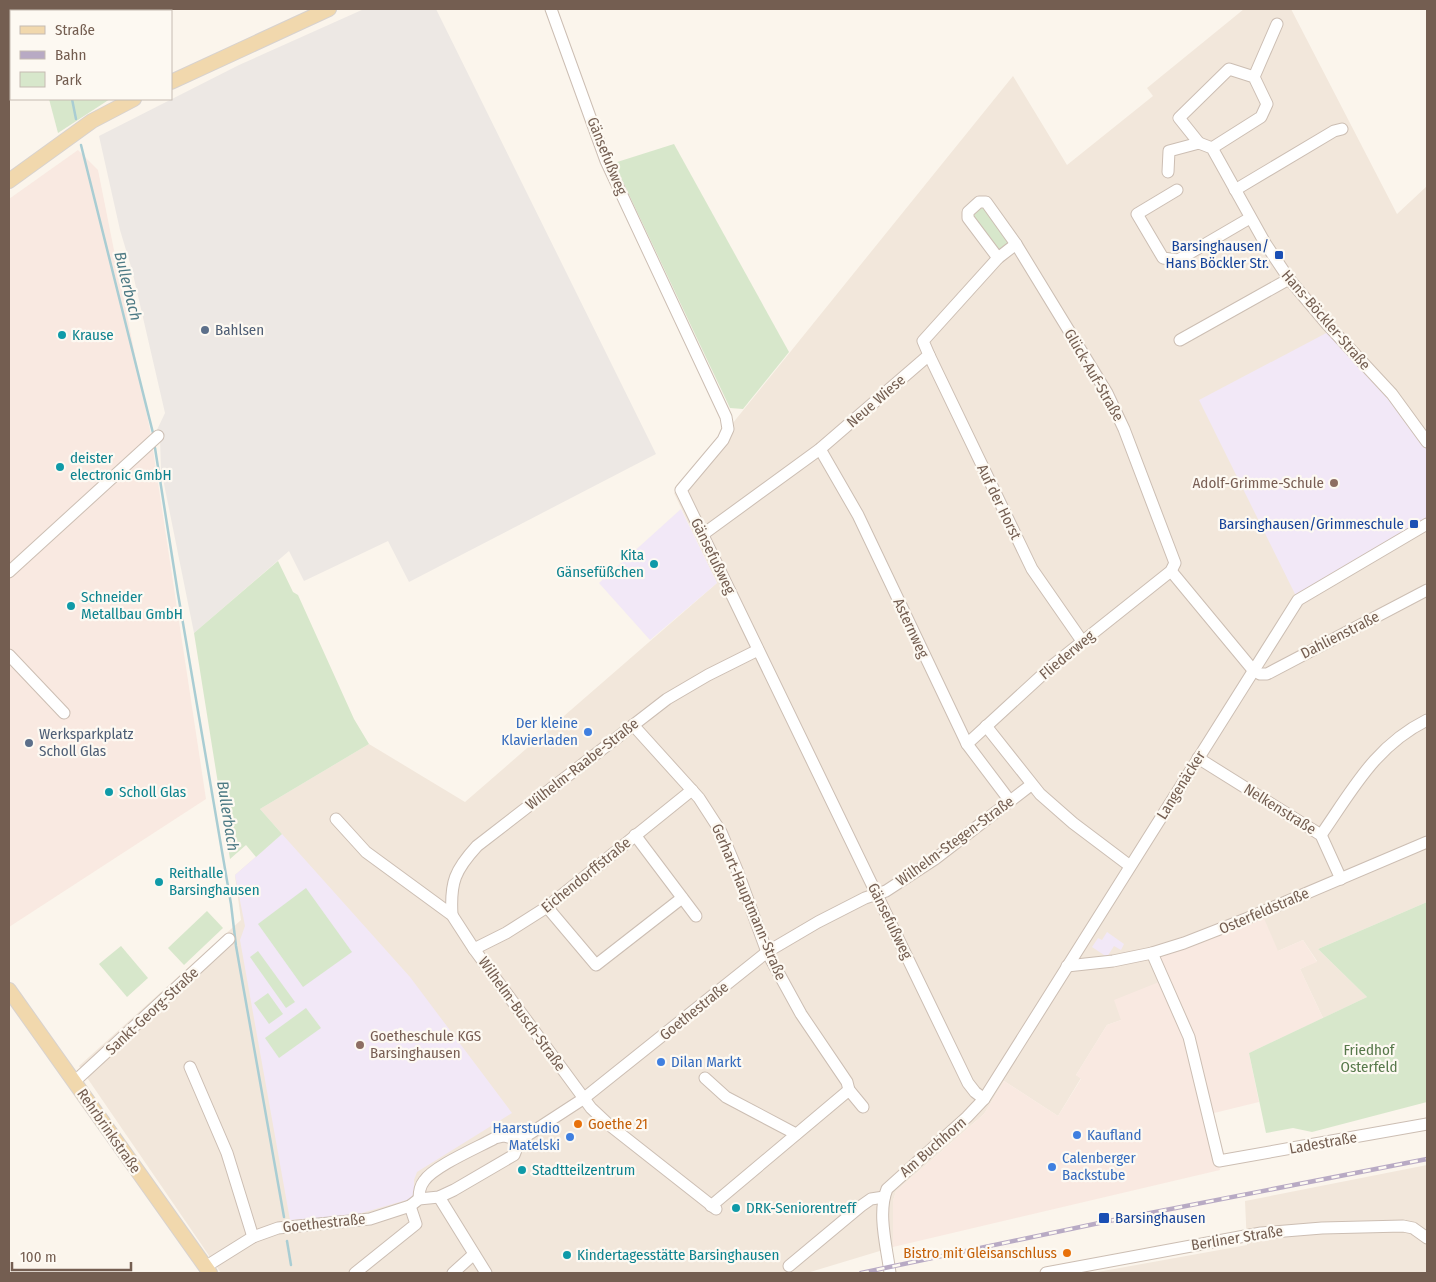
<svg xmlns="http://www.w3.org/2000/svg" width="1436" height="1282" font-family="'Fira Sans Condensed',sans-serif">
	<style>
		.residential { fill: #f2e7db }
		.commercial { fill: #f9e9e1 }
		.industrial { fill: #ede8e4 }
		.education { fill: #f2e8f7 }
		.green { fill: #d7e7cb }
		.lines { fill: none; stroke-linecap: round; stroke-linejoin: round }
		.stream { stroke: #a9cdd3; stroke-width: 2.5 }
		.minor-casing { stroke: #ccbeb3; stroke-width: 13 }
		.major-casing { stroke: #d8d2ce; stroke-width: 16 }
		.minor { stroke: #fff; stroke-width: 11 }
		.major { stroke: #f1d8ad; stroke-width: 14 }
		.rail-casing { stroke: #b8aac4; stroke-width: 4.5 }
		.rail { stroke: #fdf9f2; stroke-width: 2.5; stroke-dasharray: 8; stroke-linecap: butt }
		.transit-dot { fill: #1a4fb4; stroke: #fdf9f2; stroke-width: 2 }
		.service-dot { fill: #5c6f8a; stroke: #fdf9f2; stroke-width: 2 }
		.culture-dot { fill: #0f9aa8; stroke: #fdf9f2; stroke-width: 2 }
		.education-dot { fill: #8d6e63; stroke: #fdf9f2; stroke-width: 2 }
		.shop-dot { fill: #3f7fe0; stroke: #fdf9f2; stroke-width: 2 }
		.food-dot { fill: #e8710a; stroke: #fdf9f2; stroke-width: 2 }
		.labels { text-anchor: middle; dominant-baseline: central; stroke-width: 4.5; stroke-linejoin: round; paint-order: stroke }
		.street-label { font-size: 15px; fill: #745e51; stroke: #fdf9f2 }
		.transit-label { font-size: 15px; fill: #164399; stroke: #fdf9f2; text-anchor: end }
		.service-label { font-size: 15px; fill: #4e5e75; stroke: #fdf9f2; text-anchor: start }
		.culture-label { font-size: 15px; fill: #0d838f; stroke: #fdf9f2; text-anchor: start }
		.education-label { font-size: 15px; fill: #785e54; stroke: #fdf9f2; text-anchor: end }
		.shop-label { font-size: 15px; fill: #366cbe; stroke: #fdf9f2; text-anchor: start }
		.park-label { font-size: 15px; fill: #57784b; stroke: #fdf9f2 }
		.food-label { font-size: 15px; fill: #c56008; stroke: #fdf9f2; text-anchor: start }
		.water-label { font-size: 16px; font-style: italic; fill: #4d7a84; stroke: #fdf9f2 }
	</style>
	<rect width="100%" height="100%" fill="#fbf5ec"/>
	<!-- residential -->
	<g class="residential">
		<polygon points="1244,9 1291,9 1397,214 1427,186 1427,902 1318,949 1367,997 1323,1018 1300,969 1317,961 1303,940 1278,951 1160,956 1169,978 1121,1020 1107,1025 1076,1075 1081,1078 1058,1116 1004,1081 984,1114 896,1191 893,1201 893,1247 807,1273 221,1273 79,1066 241,920 235,875 282,834 260,809 369,744 465,802 717,583 674,493 728,429 1013,76 1067,165 1153,96 1147,88"/>
		<polygon points="1427,1165 1427,1273 1092,1273 1247,1245 1245,1201"/>
	</g>
	<!-- commercial -->
	<g class="commercial">
		<polygon points="78,150 98,170 150,430 206,799 9,927 9,199"/>
		<polygon points="1263,916 1278,951 1303,940 1317,962 1300,969 1323,1018 1249,1053 1259,1102 1206,1115 1220,1170 893,1247 893,1201 896,1191 984,1114 1004,1081 1058,1116 1081,1079 1076,1075 1107,1025 1121,1020 1114,1000 1169,978 1159,955"/>
	</g>
	<!-- industrial -->
	<polygon class="industrial" points="364,9 436,9 656,454 409,582 388,541 304,581 289,551 194,633 161,469 160,440 156,432 165,413 132,270 120,230 99,136 239,65"/>
	<!-- education -->
	<g class="education">
		<polygon points="1332,330 1427,442 1427,524 1298,600 1199,400"/>
		<polygon points="681,509 717,583 650,640 599,583"/>
		<polygon points="282,834 410,977 512,1113 417,1172 414,1180 414,1193 410,1199 355,1215 290,1220 240,940 245,926 235,875"/>
		<polygon points="1107,932 1124,944 1121,950 1114,946 1107,957 1092,947 1098,938 1102,940"/>
	</g>
	<!-- green -->
	<g class="green">
		<polygon points="49,99 110,99 58,133"/>
		<polygon points="674,144 789,352 743,409 730,408 614,163"/>
		<polygon points="979,202 1016,244 998,258 968,218"/>
		<polygon points="278,561 293,592 298,595 354,719 369,744 260,809 282,834 256,857 246,845 230,859 194,633"/>
		<polygon points="306,888 352,952 303,987 258,924"/>
		<polygon points="1427,902 1427,1102 1312,1132 1293,1128 1266,1133 1249,1053 1367,997 1318,949"/>
		<polygon points="207,911 223,928 184,965 168,948"/>
		<polygon points="121,946 148,978 127,997 99,964"/>
		<polygon points="258,951 295,1002 286,1008 250,957"/>
		<polygon points="268,993 283,1014 269,1024 254,1003"/>
		<polygon points="306,1008 321,1028 279,1058 265,1038"/>
	</g>
	<g class="lines">
		<!-- stream -->
		<g class="stream">
			<polyline points="52,9 52,11"/>
			<polyline points="72,99 76,119"/>
			<polyline points="81,145 153,433"/>
			<polyline points="155,448 178,594 231,904 236,946 284,1217"/>
			<polyline points="287,1241 291,1265"/>
		</g>
		<defs>
			<g id="minor">
				<polyline points="551,9 606,161 726,417 728,429 723,440 681,490 968,1083 975,1092 984,1099"/>
				<polyline points="1254,77 1277,24"/>
				<polyline points="1199,143 1179,118 1229,69 1254,77 1267,104 1261,117 1212,148"/>
				<polyline points="1168,172 1169,151 1199,143 1212,148 1265,243 1289,279 1326,323 1392,394 1427,442"/>
				<polyline points="1177,190 1137,214 1163,258 1178,260 1250,218"/>
				<polyline points="1235,190 1334,131 1342,129"/>
				<polyline points="1180,340 1289,279"/>
				<polyline points="929,355 1032,569 1082,641"/>
				<polyline points="820,449 858,515 967,744 1010,801"/>
				<polyline points="702,535 820,449 929,355 923,341 998,258 1016,244"/>
				<polyline points="1171,571 1253,670 1260,674 1267,674 1427,590"/>
				<polyline points="9,572 158,436"/>
				<polyline points="9,655 64,713"/>
				<polyline points="633,725 699,798 721,832 737,870 767,952 801,1014 847,1082 849,1090"/>
				<polyline points="986,726 1040,794 1073,823 1130,866"/>
				<polyline points="967,744 1053,665 1171,571 1175,563 1124,429 1107,393 1016,244 986,202 979,202 968,212 968,218 998,258"/>
				<polyline points="1198,758 1321,835 1341,879"/>
				<polyline points="336,819 366,852 452,915 474,949 591,1108 608,1124 716,1209"/>
				<polyline points="635,835 696,916"/>
				<path d="M 1321,835 C 1353,789 1375,746 1427,720"/>
				<polyline points="547,907 596,965 682,898"/>
				<path d="M 452,915 C 450,882 455,870 477,846 L 667,699 L 708,675 L 758,650"/>
				<polyline points="474,949 506,933 547,907 692,790"/>
				<polyline points="1152,953 1189,1037 1219,1161 1427,1124"/>
				<polyline points="1067,966 1113,961 1152,953 1184,943 1248,918 1427,842"/>
				<polyline points="190,1067 227,1153 253,1237"/>
				<polyline points="705,1078 726,1097 796,1134"/>
				<polyline points="74,1082 229,939"/>
				<polyline points="439,1197 486,1273"/>
				<path d="M 419,1199 C 419,1192 420,1186 424,1181 C 434,1166 479,1147 495,1138 L 504,1136 L 520,1140"/>
				<polyline points="711,1206 849,1090 863,1107"/>
				<polyline points="789,1266 861,1206 871,1199 884,1197"/>
				<polyline points="205,1267 253,1237 278,1228 370,1219 410,1206 419,1199 439,1197 454,1190 514,1155 520,1140 583,1099 767,952 818,922 865,898 886,891 935,859 1031,785"/>
				<polyline points="355,1273 416,1224 410,1206"/>
				<polyline points="453,1273 474,1254"/>
				<path d="M 890,1273 C 887,1248 877,1213 887,1189 L 967,1117 L 984,1099 L 1298,600 L 1427,524"/>
				<polyline points="1046,1273 1261,1233 1322,1228 1403,1226 1413,1228 1427,1238"/>
			</g>
			<g id="major">
				<polyline points="171,82 329,9"/>
				<polyline points="9,181 92,121 134,99"/>
				<polyline points="9,990 210,1273"/>
			</g>
		</defs>
		<!-- minor casing -->
		<use href="#minor" class="minor-casing"/>
		<!-- major casing -->
		<use href="#major" class="major-casing"/>
		<!-- minor -->
		<use href="#minor" class="minor"/>
		<!-- major -->
		<use href="#major" class="major"/>
		<defs>
			<polyline id="rail" points="861,1273 1104,1222 1427,1159"/>
		</defs>
		<!-- rail casing -->
		<use href="#rail" class="rail-casing"/>
		<!-- rail -->
		<use href="#rail" class="rail"/>
	</g>
	<!-- markers -->
	<g class="transit-dot">
		<rect x="1274" y="250" width="10" height="10" rx="2.5"/>
		<rect x="1409" y="519" width="10" height="10" rx="2.5"/>
		<rect x="1098" y="1212" width="12" height="12" rx="2.5"/>
	</g>
	<g class="service-dot">
		<circle cx="205" cy="330" r="5"/>
		<circle cx="29" cy="743" r="5"/>
	</g>
	<g class="culture-dot">
		<circle cx="62" cy="335" r="5"/>
		<circle cx="60" cy="467" r="5"/>
		<circle cx="654" cy="564" r="5"/>
		<circle cx="71" cy="606" r="5"/>
		<circle cx="109" cy="792" r="5"/>
		<circle cx="159" cy="882" r="5"/>
		<circle cx="522" cy="1170" r="5"/>
		<circle cx="736" cy="1208" r="5"/>
		<circle cx="567" cy="1255" r="5"/>
	</g>
	<g class="education-dot">
		<circle cx="1334" cy="483" r="5"/>
		<circle cx="360" cy="1045" r="5"/>
	</g>
	<g class="shop-dot">
		<circle cx="588" cy="732" r="5"/>
		<circle cx="661" cy="1062" r="5"/>
		<circle cx="1077" cy="1135" r="5"/>
		<circle cx="570" cy="1137" r="5"/>
		<circle cx="1052" cy="1167" r="5"/>
	</g>
	<g class="food-dot">
		<circle cx="578" cy="1124" r="5"/>
		<circle cx="1067" cy="1253" r="5"/>
	</g>
	<g class="labels">
		<!-- street labels -->
		<g class="street-label">
			<text transform="translate(607 156) rotate(68)">Gänsefußweg</text>
			<text transform="translate(1326 320) rotate(49)">Hans-Böckler-Straße</text>
			<text transform="translate(1094 375) rotate(60)">Glück-Auf-Straße</text>
			<text transform="translate(876 401) rotate(-41)">Neue Wiese</text>
			<text transform="translate(999 502) rotate(64)">Auf der Horst</text>
			<text transform="translate(713 556) rotate(64)">Gänsefußweg</text>
			<text transform="translate(911 628) rotate(65)">Asternweg</text>
			<text transform="translate(1340 635) rotate(-27)">Dahlienstraße</text>
			<text transform="translate(1067 655) rotate(-40)">Fliederweg</text>
			<text transform="translate(582 764) rotate(-38)">Wilhelm-Raabe-Straße</text>
			<text transform="translate(1181 785) rotate(-58)">Langenäcker</text>
			<text transform="translate(1280 809) rotate(32)">Nelkenstraße</text>
			<text transform="translate(955 841) rotate(-36)">Wilhelm-Stegen-Straße</text>
			<text transform="translate(586 875) rotate(-39)">Eichendorffstraße</text>
			<text transform="translate(749 902) rotate(67)">Gerhart-Hauptmann-Straße</text>
			<text transform="translate(1264 911) rotate(-23)">Osterfeldstraße</text>
			<text transform="translate(890 921) rotate(64)">Gänsefußweg</text>
			<text transform="translate(152 1011) rotate(-43)">Sankt-Georg-Straße</text>
			<text transform="translate(694 1011) rotate(-39)">Goethestraße</text>
			<text transform="translate(522 1014) rotate(54)">Wilhelm-Busch-Straße</text>
			<text transform="translate(109 1131) rotate(55)">Rehrbrinkstraße</text>
			<text transform="translate(1323 1143) rotate(-10)">Ladestraße</text>
			<text transform="translate(933 1147) rotate(-41)">Am Buchhorn</text>
			<text transform="translate(324 1223) rotate(-6)">Goethestraße</text>
			<text transform="translate(1237 1238) rotate(-9)">Berliner Straße</text>
		</g>
		<!-- transit labels -->
		<g class="transit-label">
			<text x="1269" y="246">Barsinghausen/<tspan x="1269" dy="17">Hans Böckler Str.</tspan></text>
			<text x="1404" y="524">Barsinghausen/Grimmeschule</text>
			<text x="1115" y="1218" text-anchor="start">Barsinghausen</text>
		</g>
		<!-- service labels -->
		<g class="service-label">
			<text x="215" y="330">Bahlsen</text>
			<text x="39" y="734">Werksparkplatz<tspan x="39" dy="17">Scholl Glas</tspan></text>
		</g>
		<!-- culture labels -->
		<g class="culture-label">
			<text x="72" y="335">Krause</text>
			<text x="70" y="458">deister<tspan x="70" dy="17">electronic GmbH</tspan></text>
			<text x="644" y="555" text-anchor="end">Kita<tspan x="644" dy="17">Gänsefüßchen</tspan></text>
			<text x="81" y="597">Schneider<tspan x="81" dy="17">Metallbau GmbH</tspan></text>
			<text x="119" y="792">Scholl Glas</text>
			<text x="169" y="873">Reithalle<tspan x="169" dy="17">Barsinghausen</tspan></text>
			<text x="532" y="1170">Stadtteilzentrum</text>
			<text x="746" y="1208">DRK-Seniorentreff</text>
			<text x="577" y="1255">Kindertagesstätte Barsinghausen</text>
		</g>
		<!-- education labels -->
		<g class="education-label">
			<text x="1324" y="483">Adolf-Grimme-Schule</text>
			<text x="370" y="1036" text-anchor="start">Goetheschule KGS<tspan x="370" dy="17">Barsinghausen</tspan></text>
		</g>
		<!-- shop labels -->
		<g class="shop-label">
			<text x="578" y="723" text-anchor="end">Der kleine<tspan x="578" dy="17">Klavierladen</tspan></text>
			<text x="671" y="1062">Dilan Markt</text>
			<text x="560" y="1128" text-anchor="end">Haarstudio<tspan x="560" dy="17">Matelski</tspan></text>
			<text x="1087" y="1135">Kaufland</text>
			<text x="1062" y="1158">Calenberger<tspan x="1062" dy="17">Backstube</tspan></text>
		</g>
		<!-- park labels -->
		<g class="park-label">
			<text x="1369" y="1050">Friedhof<tspan x="1369" dy="17">Osterfeld</tspan></text>
		</g>
		<!-- food labels -->
		<g class="food-label">
			<text x="588" y="1124">Goethe 21</text>
			<text x="1057" y="1253" text-anchor="end">Bistro mit Gleisanschluss</text>
		</g>
		<!-- water labels -->
		<g class="water-label">
			<text transform="translate(128 286) rotate(76)">Bullerbach</text>
			<text transform="translate(228 816) rotate(81)">Bullerbach</text>
		</g>
	</g>
	<!-- border -->
	<rect width="1436" height="1282" fill="none" stroke="#745e51" stroke-width="20"/>
	<!-- legend -->
	<rect x="10" y="10" width="162" height="90" fill="#fdf9f2" stroke="#c6bbb2"/>
	<rect x="20" y="26" width="25" height="8" fill="#f1d8ad" stroke="#c6bbb2"/>
	<text x="55" y="35" font-size="15" fill="#745e51">Straße</text>
	<rect x="20" y="51" width="25" height="8" fill="#b8aac4" stroke="#c6bbb2"/>
	<text x="55" y="60" font-size="15" fill="#745e51">Bahn</text>
	<rect x="20" y="72" width="25" height="15" fill="#d7e7cb" stroke="#c6bbb2"/>
	<text x="55" y="85" font-size="15" fill="#745e51">Park</text>
	<!-- scale -->
	<path d="M12 1262v8h119v-8" fill="none" stroke="#745e51" stroke-width="2.5"/>
	<text x="20" y="1262" font-size="15" fill="#745e51" stroke="#fdf9f2" stroke-width="4" paint-order="stroke">100 m</text>
</svg>
